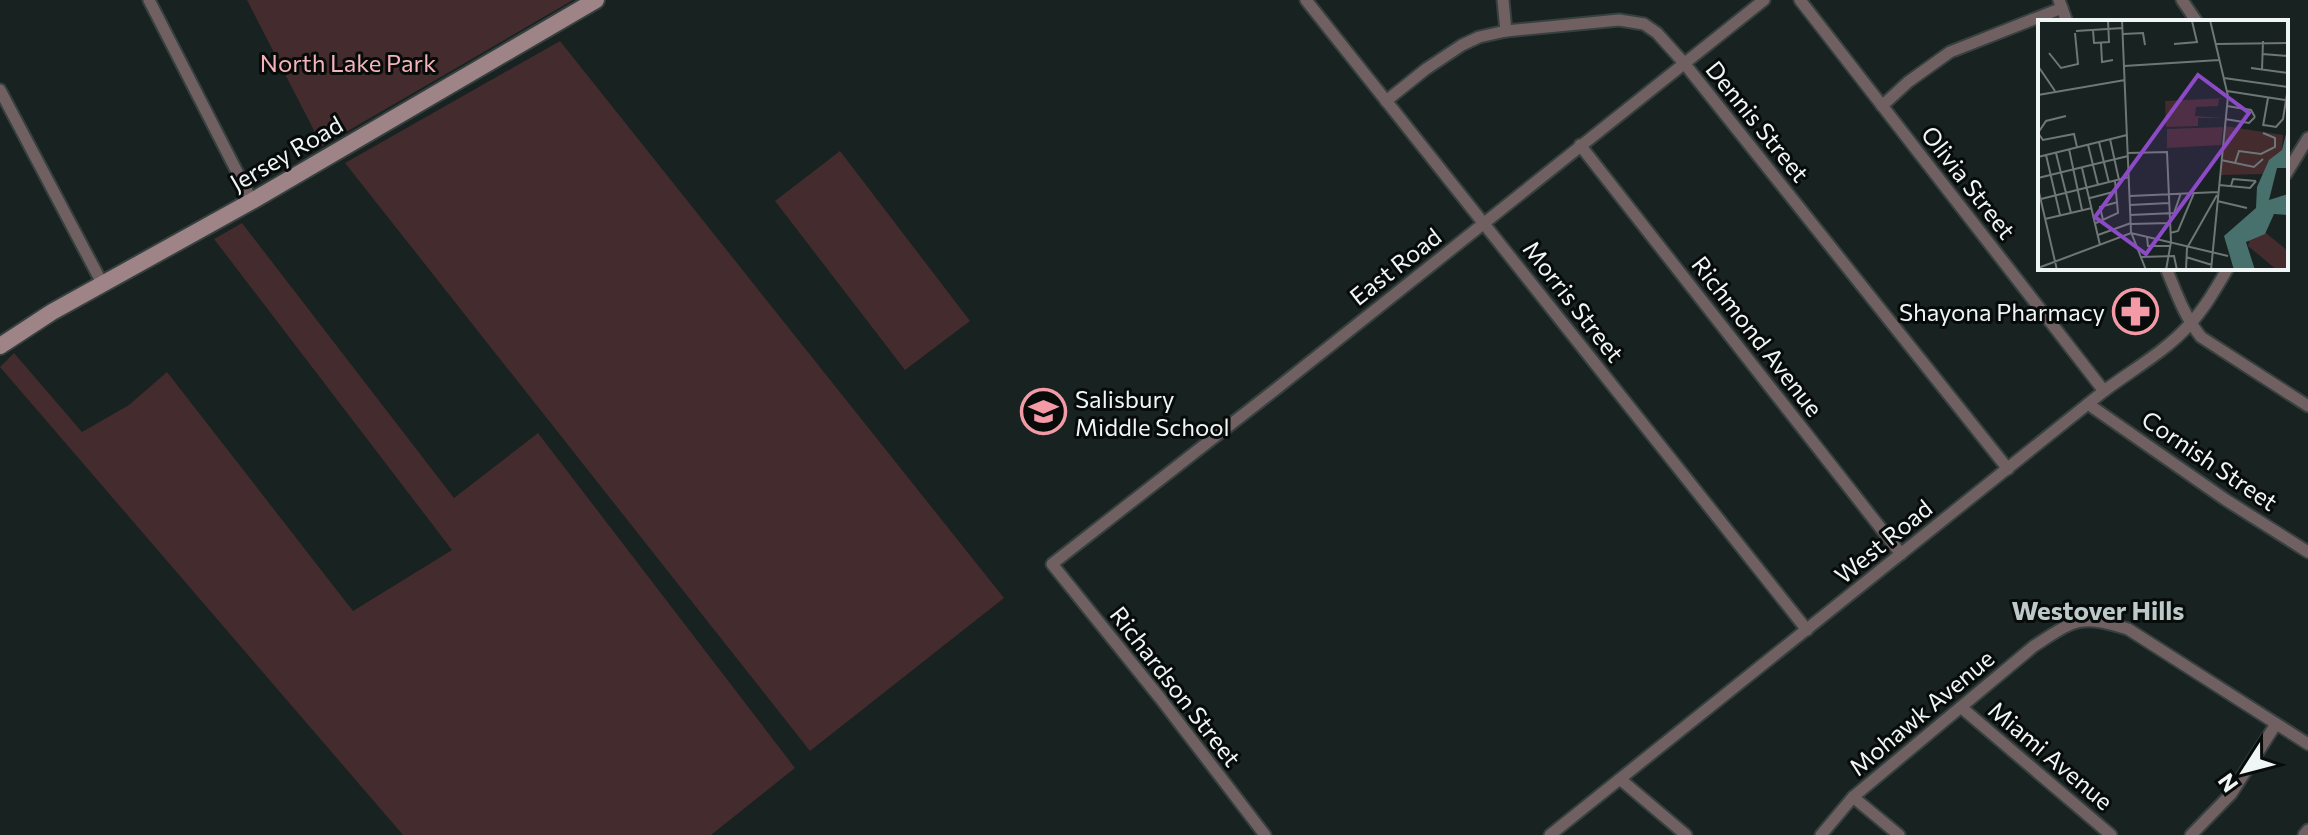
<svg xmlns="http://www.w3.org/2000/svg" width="2308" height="835" font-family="Commissioner,sans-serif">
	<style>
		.green { fill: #432b2e }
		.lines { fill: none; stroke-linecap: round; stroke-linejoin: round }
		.street-casing { stroke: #36403f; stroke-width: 15 }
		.secondary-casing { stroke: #36403f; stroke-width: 20 }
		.street { stroke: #706062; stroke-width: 11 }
		.secondary { stroke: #9e8487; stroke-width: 16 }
		.labels { text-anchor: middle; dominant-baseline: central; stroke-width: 6; stroke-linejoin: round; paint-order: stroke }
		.park-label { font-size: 24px; fill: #f4b3ba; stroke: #070b0a }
		.street-label { font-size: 24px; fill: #f0f6f6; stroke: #070b0a }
		.poi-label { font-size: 24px; fill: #f0f6f6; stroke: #070b0a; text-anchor: end }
		.neighbourhood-label { font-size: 26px; font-weight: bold; fill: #bcc9c8; stroke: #070b0a }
		.inset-road { fill: none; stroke: #6e7776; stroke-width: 2 }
		.view { fill: #8d4ac7; fill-opacity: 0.15; stroke: #8d4ac7; stroke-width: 4 }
		.inset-edge { fill: none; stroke: #f0f6f6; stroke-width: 4 }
	</style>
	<rect width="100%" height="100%" fill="#182221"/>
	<!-- green -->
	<g class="green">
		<polygon points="247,0 573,0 322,146"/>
		<polygon points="560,41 1004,598 810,751 345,163"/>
		<polygon points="840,151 970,321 905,370 775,201"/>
		<polygon points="242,223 454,498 538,433 795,768 711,835 403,835 0,367 14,353 82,432 129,405 167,372 353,611 452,550 214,239"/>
	</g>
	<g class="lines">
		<defs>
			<g id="street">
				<polyline points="149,0 252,201"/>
				<polyline points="1306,0 1807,630"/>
				<polyline points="1503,0 1506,31"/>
				<polyline points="1800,0 2104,391"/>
				<polyline points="2059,0 2067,22"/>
				<polyline points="2182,0 2197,22"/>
				<polyline points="0,90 102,283"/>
				<polyline points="1386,101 1426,69 1462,45 1479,37 1506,31 1619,20 1644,24 1657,33 1684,63 2008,469"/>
				<polyline points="1882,106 1908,82 1950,52 2062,8"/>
				<polyline points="1580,145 1901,554"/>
				<polyline points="2286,174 2308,138"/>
				<path d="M 2166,268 C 2176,292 2184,316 2201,337 L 2308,406"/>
				<polyline points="2088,404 2226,500 2308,552"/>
				<polyline points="1962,708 2111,835"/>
				<polyline points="1620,779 1686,835"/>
				<polyline points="1853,797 1899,835"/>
				<polyline points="1265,835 1160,698 1052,564 1276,389 1764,0"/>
				<path d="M 1550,835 L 2104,391 C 2132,370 2166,351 2189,325 C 2205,308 2216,288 2228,268"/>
				<path d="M 1821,835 L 1853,797 L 2034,646 C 2076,619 2079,614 2128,629 L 2308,744"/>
				<polyline points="2191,835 2231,794 2276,724"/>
				<polyline points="2304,835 2308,830"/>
			</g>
			<polyline id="secondary" points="0,346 52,312 252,201 596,0"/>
		</defs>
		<!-- street casing -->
		<use href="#street" class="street-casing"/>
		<!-- secondary casing -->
		<use href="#secondary" class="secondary-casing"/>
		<!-- street -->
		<use href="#street" class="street"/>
		<!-- secondary -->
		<use href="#secondary" class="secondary"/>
	</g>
	<!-- icons -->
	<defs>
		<symbol id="pharmacy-ring" viewBox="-11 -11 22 22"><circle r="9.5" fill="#070b0a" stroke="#f49aa6" stroke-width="1.5"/><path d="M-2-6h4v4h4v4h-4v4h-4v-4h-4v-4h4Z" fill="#f49aa6"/></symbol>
		<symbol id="school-ring" viewBox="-11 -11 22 22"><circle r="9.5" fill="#070b0a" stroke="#f49aa6" stroke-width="1.5"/><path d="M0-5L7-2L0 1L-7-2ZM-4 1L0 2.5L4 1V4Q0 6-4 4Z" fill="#f49aa6"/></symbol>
	</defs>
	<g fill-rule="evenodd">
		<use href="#pharmacy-ring" x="2110" y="286" width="51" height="51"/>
		<use href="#school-ring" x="1018" y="386" width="51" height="51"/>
	</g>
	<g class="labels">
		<!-- park labels -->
		<g class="park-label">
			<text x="348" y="62">North Lake Park</text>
		</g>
		<!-- street labels -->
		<g class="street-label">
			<text transform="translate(1758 121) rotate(51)">Dennis Street</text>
			<text transform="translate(286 153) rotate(-30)">Jersey Road</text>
			<text transform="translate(1969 182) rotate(52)">Olivia Street</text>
			<text transform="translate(1395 266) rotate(-38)">East Road</text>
			<text transform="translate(1574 301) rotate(52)">Morris Street</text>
			<text transform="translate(1758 336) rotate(52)">Richmond Avenue</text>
			<text transform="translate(2210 460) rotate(34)">Cornish Street</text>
			<text transform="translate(1883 541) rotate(-39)">West Road</text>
			<text transform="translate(1176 686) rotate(52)">Richardson Street</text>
			<text transform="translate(1921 712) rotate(-40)">Mohawk Avenue</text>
			<text transform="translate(2051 755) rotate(40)">Miami Avenue</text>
		</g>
		<!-- poi labels -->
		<g class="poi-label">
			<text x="2105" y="311">Shayona Pharmacy</text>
			<text x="1075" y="398" text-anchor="start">Salisbury<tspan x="1075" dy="28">Middle School</tspan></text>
		</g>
		<!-- neighbourhood labels -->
		<g class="neighbourhood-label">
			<text x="2098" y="609">Westover Hills</text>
		</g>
	</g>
	<!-- overview -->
	<g transform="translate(2038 20)">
		<rect width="250" height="250" fill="#182221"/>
		<path d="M 188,78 L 181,79 L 180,86 L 158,87 L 157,96 L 186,98 L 160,98 L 160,106 L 128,107 L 127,81 ZM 187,106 L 245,115 L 244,130 L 227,154 L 183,155 ZM 185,107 L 183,125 L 129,128 L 129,109 ZM 228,213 L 250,231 L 250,250 L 239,250 L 210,226 L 212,218 Z" fill="#432b2e"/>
		<path d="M 250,106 L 250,148 L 239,148 L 231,180 L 250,174 L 250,195 L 236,194 L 227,214 L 208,222 L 217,250 L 196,250 L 186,216 L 218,188 L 219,167 L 231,140 L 244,130 Z" fill="#48716d"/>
		<path class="inset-road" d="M 84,0 L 93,212 L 108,250M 172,0 L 190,76 L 173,250M 55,10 L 56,23 L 71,22 L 70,0M 38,11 L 85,8M 85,14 L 105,13 L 107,25M 63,23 L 64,42 L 75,40M 136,24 L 159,22 L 154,1M 178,24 L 250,23M 11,33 L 23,48 L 40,44 L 37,13M 224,34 L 250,36M 0,46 L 17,71M 86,46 L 181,40M 213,48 L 250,53M 224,50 L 225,21M 186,58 L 250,67M 189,71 L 247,80M 0,75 L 87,60M 189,86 L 213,90 L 217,97M 28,96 L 8,101 L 0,113 L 5,120 L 36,114 L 39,127M 187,99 L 211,103 L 217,97M 226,105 L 238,107 L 245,99 L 250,68M 225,106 L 230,78M 72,119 L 81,160M 61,122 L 71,163M 50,125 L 60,165M 31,129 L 44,190M 18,133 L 33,193M 90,133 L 129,132 L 133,222 L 128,250M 8,135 L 22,195M 0,137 L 89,115M 183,140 L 216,147 L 225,139M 197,143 L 201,131 L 223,134 L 237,127 L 237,118 L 225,113M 44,148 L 62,225M 0,158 L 90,136M 181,165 L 212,168 L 218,161M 193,166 L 195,159 L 218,161M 0,168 L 19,250M 92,176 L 180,172M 52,178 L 79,171M 3,179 L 91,157M 179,181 L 209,188M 92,185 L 131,183M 92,195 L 136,193 L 143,173M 7,199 L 54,188M 65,200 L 62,187 L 80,182M 58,203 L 80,193 L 77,161M 93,204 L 132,203M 132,213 L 140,211 L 156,173M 60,215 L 93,203M 109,217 L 110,226 L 132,226M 103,237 L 136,236 L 139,250M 148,237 L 174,245M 0,248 L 93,213 L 190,236M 148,250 L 149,228 L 179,175"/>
		<path class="view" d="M 160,55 L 211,93 L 108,234 L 57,197 Z"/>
		<rect width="250" height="250" class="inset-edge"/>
	</g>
	<!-- north arrow -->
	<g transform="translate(2244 771) rotate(234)" stroke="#070b0a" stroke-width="6" paint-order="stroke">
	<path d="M0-6L14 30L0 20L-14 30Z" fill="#f0f6f6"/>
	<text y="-12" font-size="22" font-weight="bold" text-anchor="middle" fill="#f0f6f6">N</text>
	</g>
</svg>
